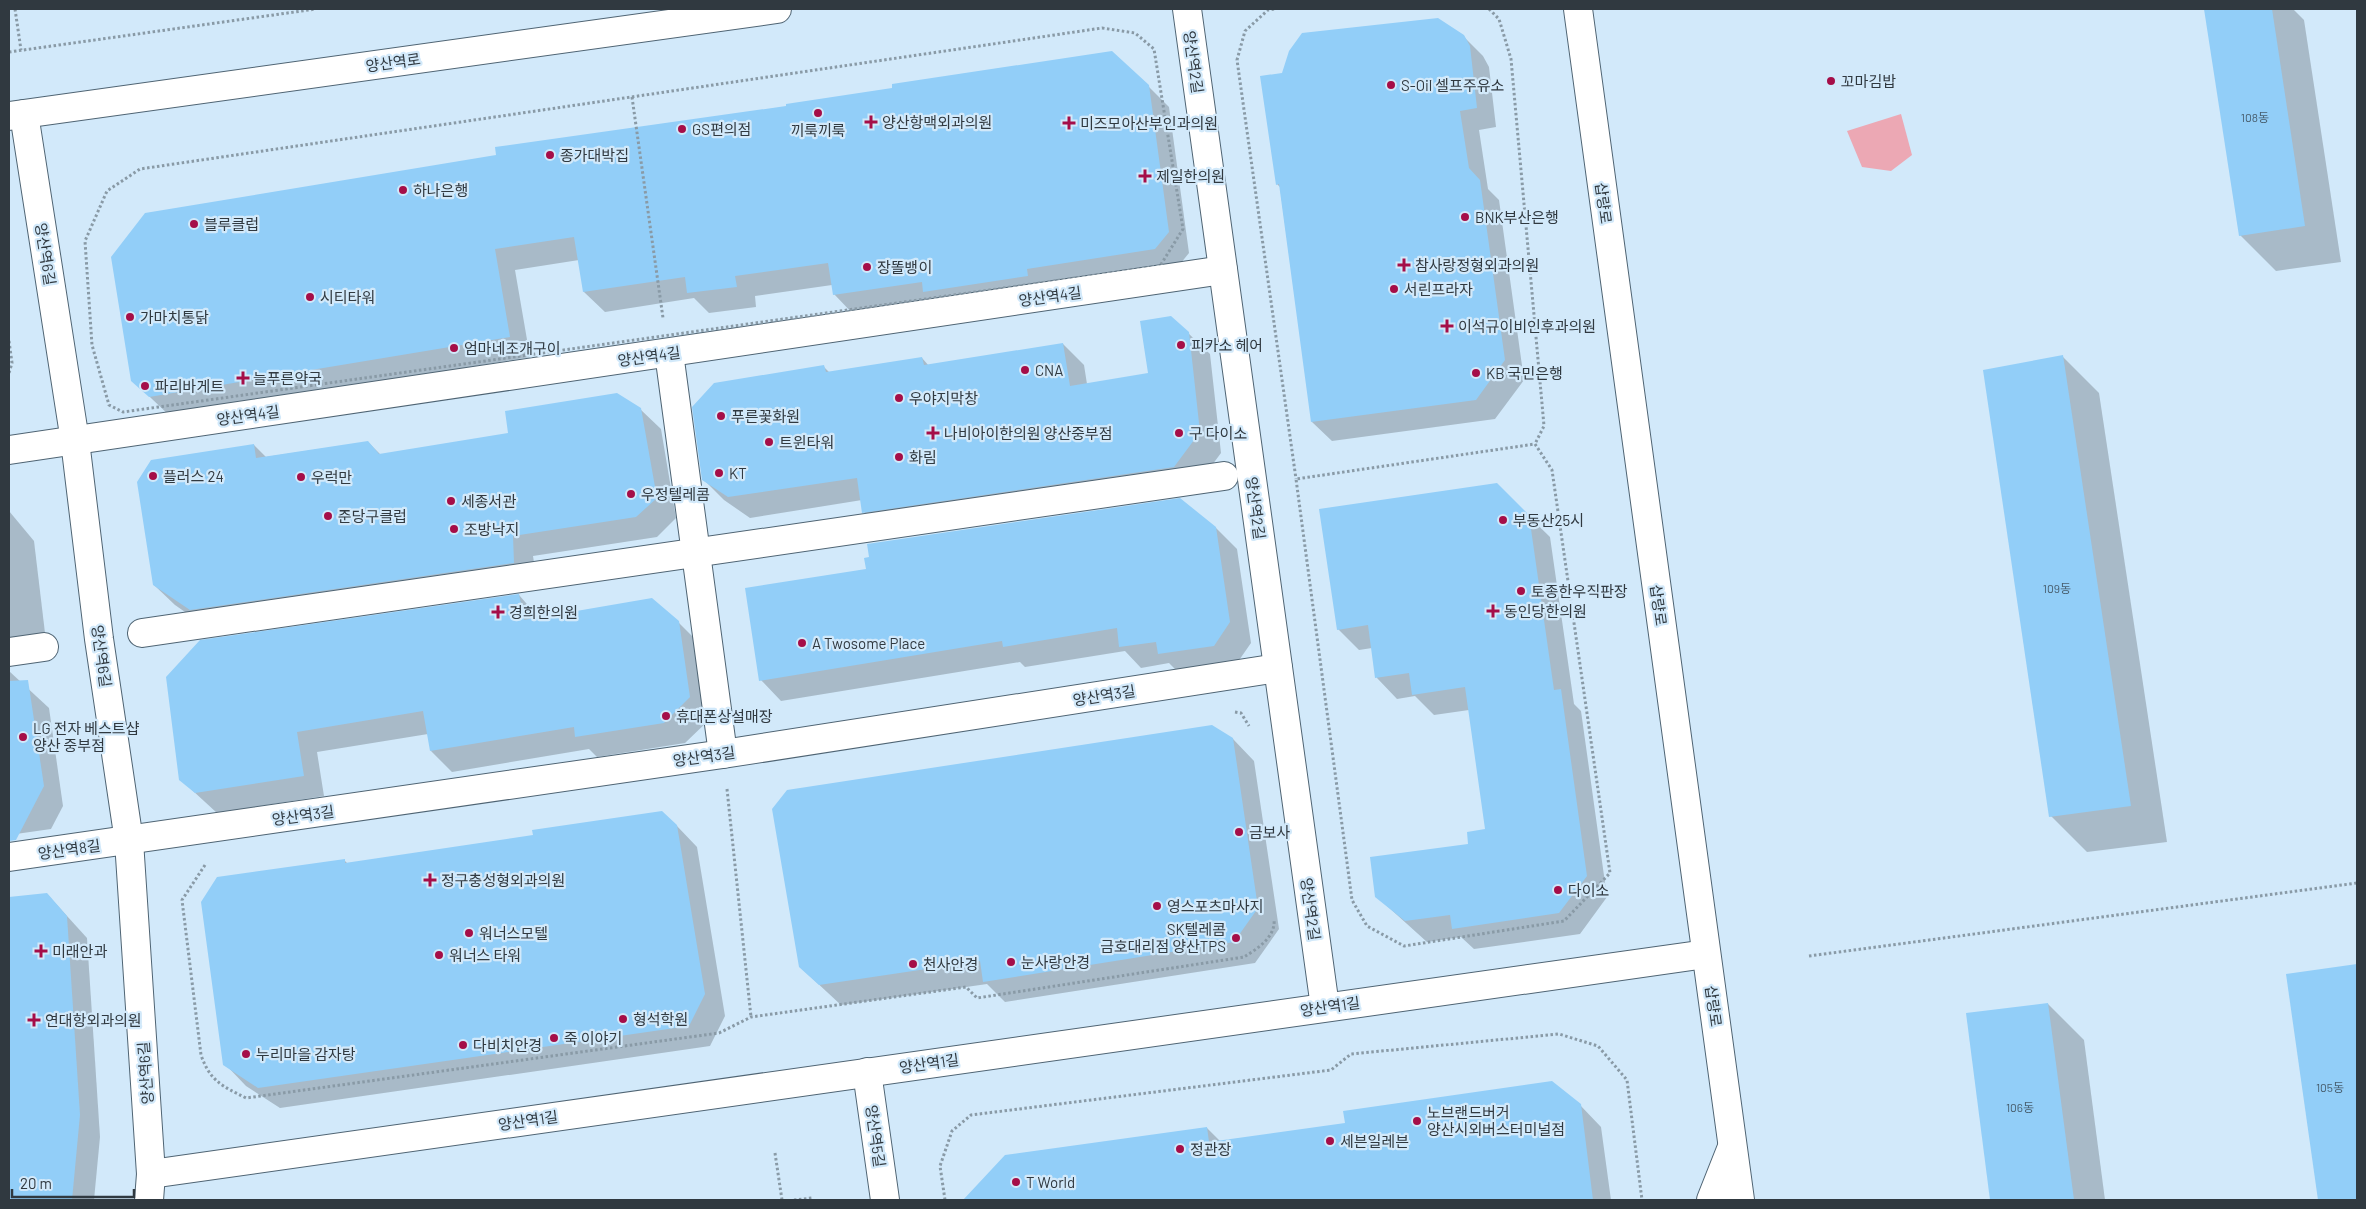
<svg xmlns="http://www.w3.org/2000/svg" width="2366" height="1209" font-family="Barlow,'Noto Sans KR',sans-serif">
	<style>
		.green { fill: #eca8b4 }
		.shadow { fill: #0003 }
		.building { fill: #92cef8 }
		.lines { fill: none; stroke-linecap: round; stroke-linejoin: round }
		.minor-casing { stroke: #4f6473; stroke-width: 30 }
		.path { stroke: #899aa6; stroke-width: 3; stroke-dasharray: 2.5 2.5; stroke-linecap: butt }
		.minor { stroke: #fff; stroke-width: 28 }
		.poi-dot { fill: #a50e48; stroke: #d2e9fa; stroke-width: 2 }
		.labels { text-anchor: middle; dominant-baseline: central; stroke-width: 4.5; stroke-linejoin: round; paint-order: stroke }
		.number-label { font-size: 12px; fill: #485e6e }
		.street-label { font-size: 15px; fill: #303940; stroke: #d2e9fa }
		.poi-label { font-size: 15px; fill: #303940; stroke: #d2e9fa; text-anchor: start }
	</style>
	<rect width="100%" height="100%" fill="#d2e9fa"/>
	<!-- green -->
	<polygon class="green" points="1901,114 1912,155 1891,171 1862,167 1847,131"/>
	<!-- shadow -->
	<g class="shadow">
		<polygon points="2205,9 2293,9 2304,20 2341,262 2276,271 2240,235"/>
		<polygon points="1463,36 1483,56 1489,67 1496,127 1479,130 1488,189 1499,200 1524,380 1495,419 1332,441 1312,422 1280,187 1277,184 1282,74"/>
		<polygon points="1148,86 1169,107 1189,253 1176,269 854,315 834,294 832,285 755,296 756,307 709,313 694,298 605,312 584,292 579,260 515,270 530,357 171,417 132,380 112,257"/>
		<polygon points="1188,333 1210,354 1221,453 1195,488 884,533 864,512 862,500 750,518 724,500 703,479 824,367 830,373 922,358 929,366 1063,344 1084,365 1087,384 1149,374"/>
		<polygon points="2063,357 2099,393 2167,842 2087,852 2051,816"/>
		<polygon points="640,409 661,429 676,518 657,537 533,556 535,569 211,630 175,605 154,585 254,445 266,457 368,442 381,455 510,434"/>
		<polygon points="1497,485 1550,537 1574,704 1581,711 1607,897 1580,934 1474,949 1461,937 1427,942 1376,896 1470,845 1486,830 1469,710 1434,715 1415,696 1397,699 1377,678 1372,648 1359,650 1338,629"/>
		<polygon points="9,511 34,541 45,633 9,658"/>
		<polygon points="1216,528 1237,549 1251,643 1235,666 1180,674 1169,663 1141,668 1125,651 1025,667 1020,662 781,701 761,680"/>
		<polygon points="519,595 540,619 678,622 699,643 710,719 685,743 597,757 589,749 452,772 431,751 428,734 317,752 324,796 217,813 180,779"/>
		<polygon points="9,671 49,708 63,806 51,829 9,835"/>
		<polygon points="1233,739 1254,761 1279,929 1255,963 1005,1002 987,984 841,1005 800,967"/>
		<polygon points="676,825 697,847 725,1016 710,1046 280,1108 246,1086 225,1064 344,860 348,864"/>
		<polygon points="47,894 87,938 100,1137 94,1200 9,1200 9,899"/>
		<polygon points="2357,965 2357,1200 2319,1200 2287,975"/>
		<polygon points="2048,1004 2084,1040 2105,1200 1991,1200 1967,1014"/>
		<polygon points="1580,1105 1601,1127 1611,1200 978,1200 976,1188 1207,1128 1221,1142"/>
	</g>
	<!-- building -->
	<g class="building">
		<polygon points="2204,9 2272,9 2305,226 2239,236"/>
		<polygon points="1438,18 1464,35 1470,46 1477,108 1460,111 1469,168 1480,180 1505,360 1476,400 1311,422 1279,184 1276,185 1260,76 1282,73 1289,51 1302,33"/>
		<polygon points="1112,51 1149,85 1169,232 1155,249 1027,269 1028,276 923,292 922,282 833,295 828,263 735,276 737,287 687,293 685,277 583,292 574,237 495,249 510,337 149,397 131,381 111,257 145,213 496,155 495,147 786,106 786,104 892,88 892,84"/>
		<polygon points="1171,316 1189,332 1200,432 1174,467 862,513 857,478 728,497 702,480 692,407 714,383 824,365 826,372 922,357 924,365 1063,343 1070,386 1148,373 1140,321"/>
		<polygon points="2063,355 2131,806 2049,817 1983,370"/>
		<polygon points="617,393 641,408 657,498 636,517 513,536 514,563 190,610 153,585 137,482 151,460 254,444 256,458 368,441 379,454 508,433 505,411"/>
		<polygon points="1497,483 1529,515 1554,690 1561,689 1587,876 1559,913 1452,929 1450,915 1405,921 1375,897 1370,857 1468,844 1467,832 1485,829 1465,687 1412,695 1409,673 1375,678 1368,625 1337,630 1319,509"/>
		<polygon points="1180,498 1216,527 1230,622 1214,646 1158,654 1156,642 1119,647 1117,628 1003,647 1002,641 759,681 745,588 866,569 864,558 869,557 867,544"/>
		<polygon points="519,594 524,620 652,598 679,621 690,697 664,723 575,737 574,727 430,751 423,711 297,732 304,776 195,793 179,780 166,677 200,640"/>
		<polygon points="28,680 44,786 16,840 9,841 9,681"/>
		<polygon points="1212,725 1233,738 1258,908 1234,942 983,982 980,961 819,985 799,967 772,809 787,790"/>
		<polygon points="662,811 677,825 705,994 689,1026 258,1088 223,1065 201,902 217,877 345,859 345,863 533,835 532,830"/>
		<polygon points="47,893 67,916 80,1115 72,1200 9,1200 9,897"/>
		<polygon points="2357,964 2357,1200 2318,1200 2286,974"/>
		<polygon points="2048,1003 2074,1200 1990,1200 1966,1013"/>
		<polygon points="1552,1081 1581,1104 1593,1200 963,1200 1005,1155 1207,1127 1209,1142 1345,1123 1343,1111"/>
	</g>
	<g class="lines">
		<defs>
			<g id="minor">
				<polyline points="1187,9 1325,1007"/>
				<polyline points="1578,9 1740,1200"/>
				<polyline points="24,114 75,441 99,639 129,841 151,1174 149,1200"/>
				<polyline points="9,116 777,9"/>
				<polyline points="669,353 723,754"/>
				<polyline points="9,450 1223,270"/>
				<polyline points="142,633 1224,476"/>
				<polyline points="9,652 44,647"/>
				<polyline points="9,857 723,754 1278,668"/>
				<polyline points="867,1072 885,1200"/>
				<polyline points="151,1174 1706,954"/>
				<polyline points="1711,1200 1732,1147"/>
			</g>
		</defs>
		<!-- minor casing -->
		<use href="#minor" class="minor-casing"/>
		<!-- path -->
		<g class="path">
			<polyline points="15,9 21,50"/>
			<polyline points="1274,9 1268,10 1245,31 1237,60 1296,479"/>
			<polyline points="1489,9 1499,19 1511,59 1544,426 1535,444"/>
			<polygon points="1102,28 1135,33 1154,49 1183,229 1160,266 123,412 109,405 92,345 85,241 107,191 140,169"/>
			<polyline points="9,52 316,9"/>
			<polyline points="632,97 663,318"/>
			<polyline points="9,341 12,363 9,373"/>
			<polygon points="1535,444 1552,470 1610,873 1564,921 1404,946 1367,926 1352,900 1296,479"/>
			<polyline points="1235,712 1241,713 1249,726"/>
			<polyline points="727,789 751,1017"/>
			<path d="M 205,865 L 182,900 L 201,1055 C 210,1081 222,1086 246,1098 L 719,1033 L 751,1017 L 966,987 L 977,998 L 1244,957 C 1257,949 1276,937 1274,919"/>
			<polyline points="1809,956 2357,883"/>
			<polyline points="775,1153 782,1200"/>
			<polyline points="794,1200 812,1198"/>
			<polyline points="945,1200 940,1166 952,1131 971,1115 1331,1070 1351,1054 1559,1034 1598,1046 1627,1080 1642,1200"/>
		</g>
		<!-- minor -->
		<use href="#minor" class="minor"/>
	</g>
	<!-- markers -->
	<g class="poi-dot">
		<circle cx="1831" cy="81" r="5"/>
		<circle cx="1391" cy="85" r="5"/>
		<circle cx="818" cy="113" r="5"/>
		<path d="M868.5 114.5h5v5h5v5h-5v5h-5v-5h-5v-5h5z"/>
		<path d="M1066.5 115.5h5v5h5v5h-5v5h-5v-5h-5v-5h5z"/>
		<circle cx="682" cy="129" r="5"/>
		<circle cx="550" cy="155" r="5"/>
		<path d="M1142.5 168.5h5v5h5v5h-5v5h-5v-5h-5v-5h5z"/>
		<circle cx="403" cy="190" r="5"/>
		<circle cx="1465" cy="217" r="5"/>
		<circle cx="194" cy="224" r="5"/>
		<path d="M1401.5 257.5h5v5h5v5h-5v5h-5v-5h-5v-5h5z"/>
		<circle cx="867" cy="267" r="5"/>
		<circle cx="1394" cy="289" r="5"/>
		<circle cx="310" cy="297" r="5"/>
		<circle cx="130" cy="317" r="5"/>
		<path d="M1444.5 318.5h5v5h5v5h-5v5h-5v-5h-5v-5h5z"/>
		<circle cx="1181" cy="345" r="5"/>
		<circle cx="454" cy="348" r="5"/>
		<circle cx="1025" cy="370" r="5"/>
		<circle cx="1476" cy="373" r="5"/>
		<path d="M240.5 370.5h5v5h5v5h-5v5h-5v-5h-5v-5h5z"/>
		<circle cx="145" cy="386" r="5"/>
		<circle cx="899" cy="398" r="5"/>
		<circle cx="721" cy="416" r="5"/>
		<path d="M930.5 425.5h5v5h5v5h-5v5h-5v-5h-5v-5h5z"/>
		<circle cx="1179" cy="433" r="5"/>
		<circle cx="769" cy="442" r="5"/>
		<circle cx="899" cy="457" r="5"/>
		<circle cx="719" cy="473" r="5"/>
		<circle cx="153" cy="476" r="5"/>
		<circle cx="301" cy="477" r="5"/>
		<circle cx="631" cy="494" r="5"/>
		<circle cx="451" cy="501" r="5"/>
		<circle cx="328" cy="516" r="5"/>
		<circle cx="1503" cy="520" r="5"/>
		<circle cx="454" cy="529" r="5"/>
		<circle cx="1521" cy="591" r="5"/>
		<path d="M1490.5 603.5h5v5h5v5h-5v5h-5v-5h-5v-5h5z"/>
		<path d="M495.5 604.5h5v5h5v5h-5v5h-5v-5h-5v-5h5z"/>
		<circle cx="802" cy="643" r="5"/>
		<circle cx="666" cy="716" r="5"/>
		<circle cx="23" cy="737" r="5"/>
		<circle cx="1239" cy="832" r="5"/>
		<path d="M427.5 872.5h5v5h5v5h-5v5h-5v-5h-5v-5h5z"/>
		<circle cx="1558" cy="890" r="5"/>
		<circle cx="1157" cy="906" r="5"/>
		<circle cx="469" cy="933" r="5"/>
		<circle cx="1236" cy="938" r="5"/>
		<path d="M38.5 943.5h5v5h5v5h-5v5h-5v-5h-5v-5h5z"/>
		<circle cx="439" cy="955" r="5"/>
		<circle cx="1011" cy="962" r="5"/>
		<circle cx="913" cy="964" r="5"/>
		<circle cx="623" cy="1019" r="5"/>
		<path d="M31.5 1012.5h5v5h5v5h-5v5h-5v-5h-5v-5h5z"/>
		<circle cx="554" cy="1038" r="5"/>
		<circle cx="463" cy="1045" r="5"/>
		<circle cx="246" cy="1054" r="5"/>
		<circle cx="1417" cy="1121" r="5"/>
		<circle cx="1330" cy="1141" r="5"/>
		<circle cx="1180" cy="1149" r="5"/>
		<circle cx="1016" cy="1182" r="5"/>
	</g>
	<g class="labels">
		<!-- number labels -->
		<g class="number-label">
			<text x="2255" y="117">108동</text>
			<text x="2057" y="588">109동</text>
			<text x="2330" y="1087">105동</text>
			<text x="2020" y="1107">106동</text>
		</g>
		<!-- street labels -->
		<g class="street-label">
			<text transform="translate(393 62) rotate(-8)">양산역로</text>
			<text transform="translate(1194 62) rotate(82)">양산역2길</text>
			<text transform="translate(1604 203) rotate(82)">삽량로</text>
			<text transform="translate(46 254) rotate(81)">양산역6길</text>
			<text transform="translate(1050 296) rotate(-8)">양산역4길</text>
			<text transform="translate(649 356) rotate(-8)">양산역4길</text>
			<text transform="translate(248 415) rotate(-8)">양산역4길</text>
			<text transform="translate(1256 508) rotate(82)">양산역2길</text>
			<text transform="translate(1659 605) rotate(82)">삽량로</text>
			<text transform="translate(102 656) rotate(82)">양산역6길</text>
			<text transform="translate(1104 695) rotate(-9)">양산역3길</text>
			<text transform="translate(704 756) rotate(-8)">양산역3길</text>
			<text transform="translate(303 815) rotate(-8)">양산역3길</text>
			<text transform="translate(69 849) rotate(-8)">양산역8길</text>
			<text transform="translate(1311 909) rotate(82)">양산역2길</text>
			<text transform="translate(1330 1006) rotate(-8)">양산역1길</text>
			<text transform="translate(1714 1006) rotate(82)">삽량로</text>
			<text transform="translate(929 1063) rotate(-8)">양산역1길</text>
			<text transform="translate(145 1073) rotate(-94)">양산역6길</text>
			<text transform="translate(528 1120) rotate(-8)">양산역1길</text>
			<text transform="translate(876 1136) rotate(82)">양산역5길</text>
		</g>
		<!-- poi labels -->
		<g class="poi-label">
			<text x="1841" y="81">꼬마김밥</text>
			<text x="1401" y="85">S-Oil 셀프주유소</text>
			<text x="882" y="122">양산항맥외과의원</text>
			<text x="1080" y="123">미즈모아산부인과의원</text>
			<text x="692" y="129">GS편의점</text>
			<text x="818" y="130" text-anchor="middle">끼룩끼룩</text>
			<text x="560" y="155">종가대박집</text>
			<text x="1156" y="176">제일한의원</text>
			<text x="413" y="190">하나은행</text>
			<text x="1475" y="217">BNK부산은행</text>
			<text x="204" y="224">블루클럽</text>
			<text x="1415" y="265">참사랑정형외과의원</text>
			<text x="877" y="267">장똘뱅이</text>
			<text x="1404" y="289">서린프라자</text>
			<text x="320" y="297">시티타워</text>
			<text x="140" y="317">가마치통닭</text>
			<text x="1458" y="326">이석규이비인후과의원</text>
			<text x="1191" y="345">피카소 헤어</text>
			<text x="464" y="348">엄마네조개구이</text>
			<text x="1035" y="370">CNA</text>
			<text x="1486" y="373">KB 국민은행</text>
			<text x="253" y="378">늘푸른약국</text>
			<text x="155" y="386">파리바게트</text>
			<text x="909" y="398">우야지막창</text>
			<text x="731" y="416">푸른꽃화원</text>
			<text x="944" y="433">나비아이한의원 양산중부점</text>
			<text x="1189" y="433">구 다이소</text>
			<text x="779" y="442">트윈타워</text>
			<text x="909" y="457">화림</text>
			<text x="729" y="473">KT</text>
			<text x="163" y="476">플러스 24</text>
			<text x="311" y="477">우럭만</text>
			<text x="641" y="494">우정텔레콤</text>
			<text x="461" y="501">세종서관</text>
			<text x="338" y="516">준당구클럽</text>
			<text x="1513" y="520">부동산25시</text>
			<text x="464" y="529">조방낙지</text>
			<text x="1531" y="591">토종한우직판장</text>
			<text x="1504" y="611">동인당한의원</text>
			<text x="509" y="612">경희한의원</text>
			<text x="812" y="643">A Twosome Place</text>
			<text x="676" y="716">휴대폰상설매장</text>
			<text x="33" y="728">LG 전자 베스트샵<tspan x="33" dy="17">양산 중부점</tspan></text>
			<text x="1249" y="832">금보사</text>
			<text x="441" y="880">정구충성형외과의원</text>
			<text x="1568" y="890">다이소</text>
			<text x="1167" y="906">영스포츠마사지</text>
			<text x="1226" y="929" text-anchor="end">SK텔레콤<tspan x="1226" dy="17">금호대리점 양산TPS</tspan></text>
			<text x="479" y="933">워너스모텔</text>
			<text x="52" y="951">미래안과</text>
			<text x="449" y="955">워너스 타워</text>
			<text x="1021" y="962">눈사랑안경</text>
			<text x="923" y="964">천사안경</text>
			<text x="633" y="1019">형석학원</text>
			<text x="45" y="1020">연대항외과의원</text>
			<text x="564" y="1038">죽 이야기</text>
			<text x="473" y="1045">다비치안경</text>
			<text x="256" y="1054">누리마을 감자탕</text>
			<text x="1427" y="1112">노브랜드버거<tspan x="1427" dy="17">양산시외버스터미널점</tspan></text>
			<text x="1340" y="1141">세븐일레븐</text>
			<text x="1190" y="1149">정관장</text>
			<text x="1026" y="1182">T World</text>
		</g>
	</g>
	<!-- border -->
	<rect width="2366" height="1209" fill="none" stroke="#303940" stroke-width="20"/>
	<!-- scale -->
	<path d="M12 1189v8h122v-8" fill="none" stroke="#303940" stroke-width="2.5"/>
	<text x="20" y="1189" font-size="15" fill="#303940" stroke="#d2e9fa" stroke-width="4" paint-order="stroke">20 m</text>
</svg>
